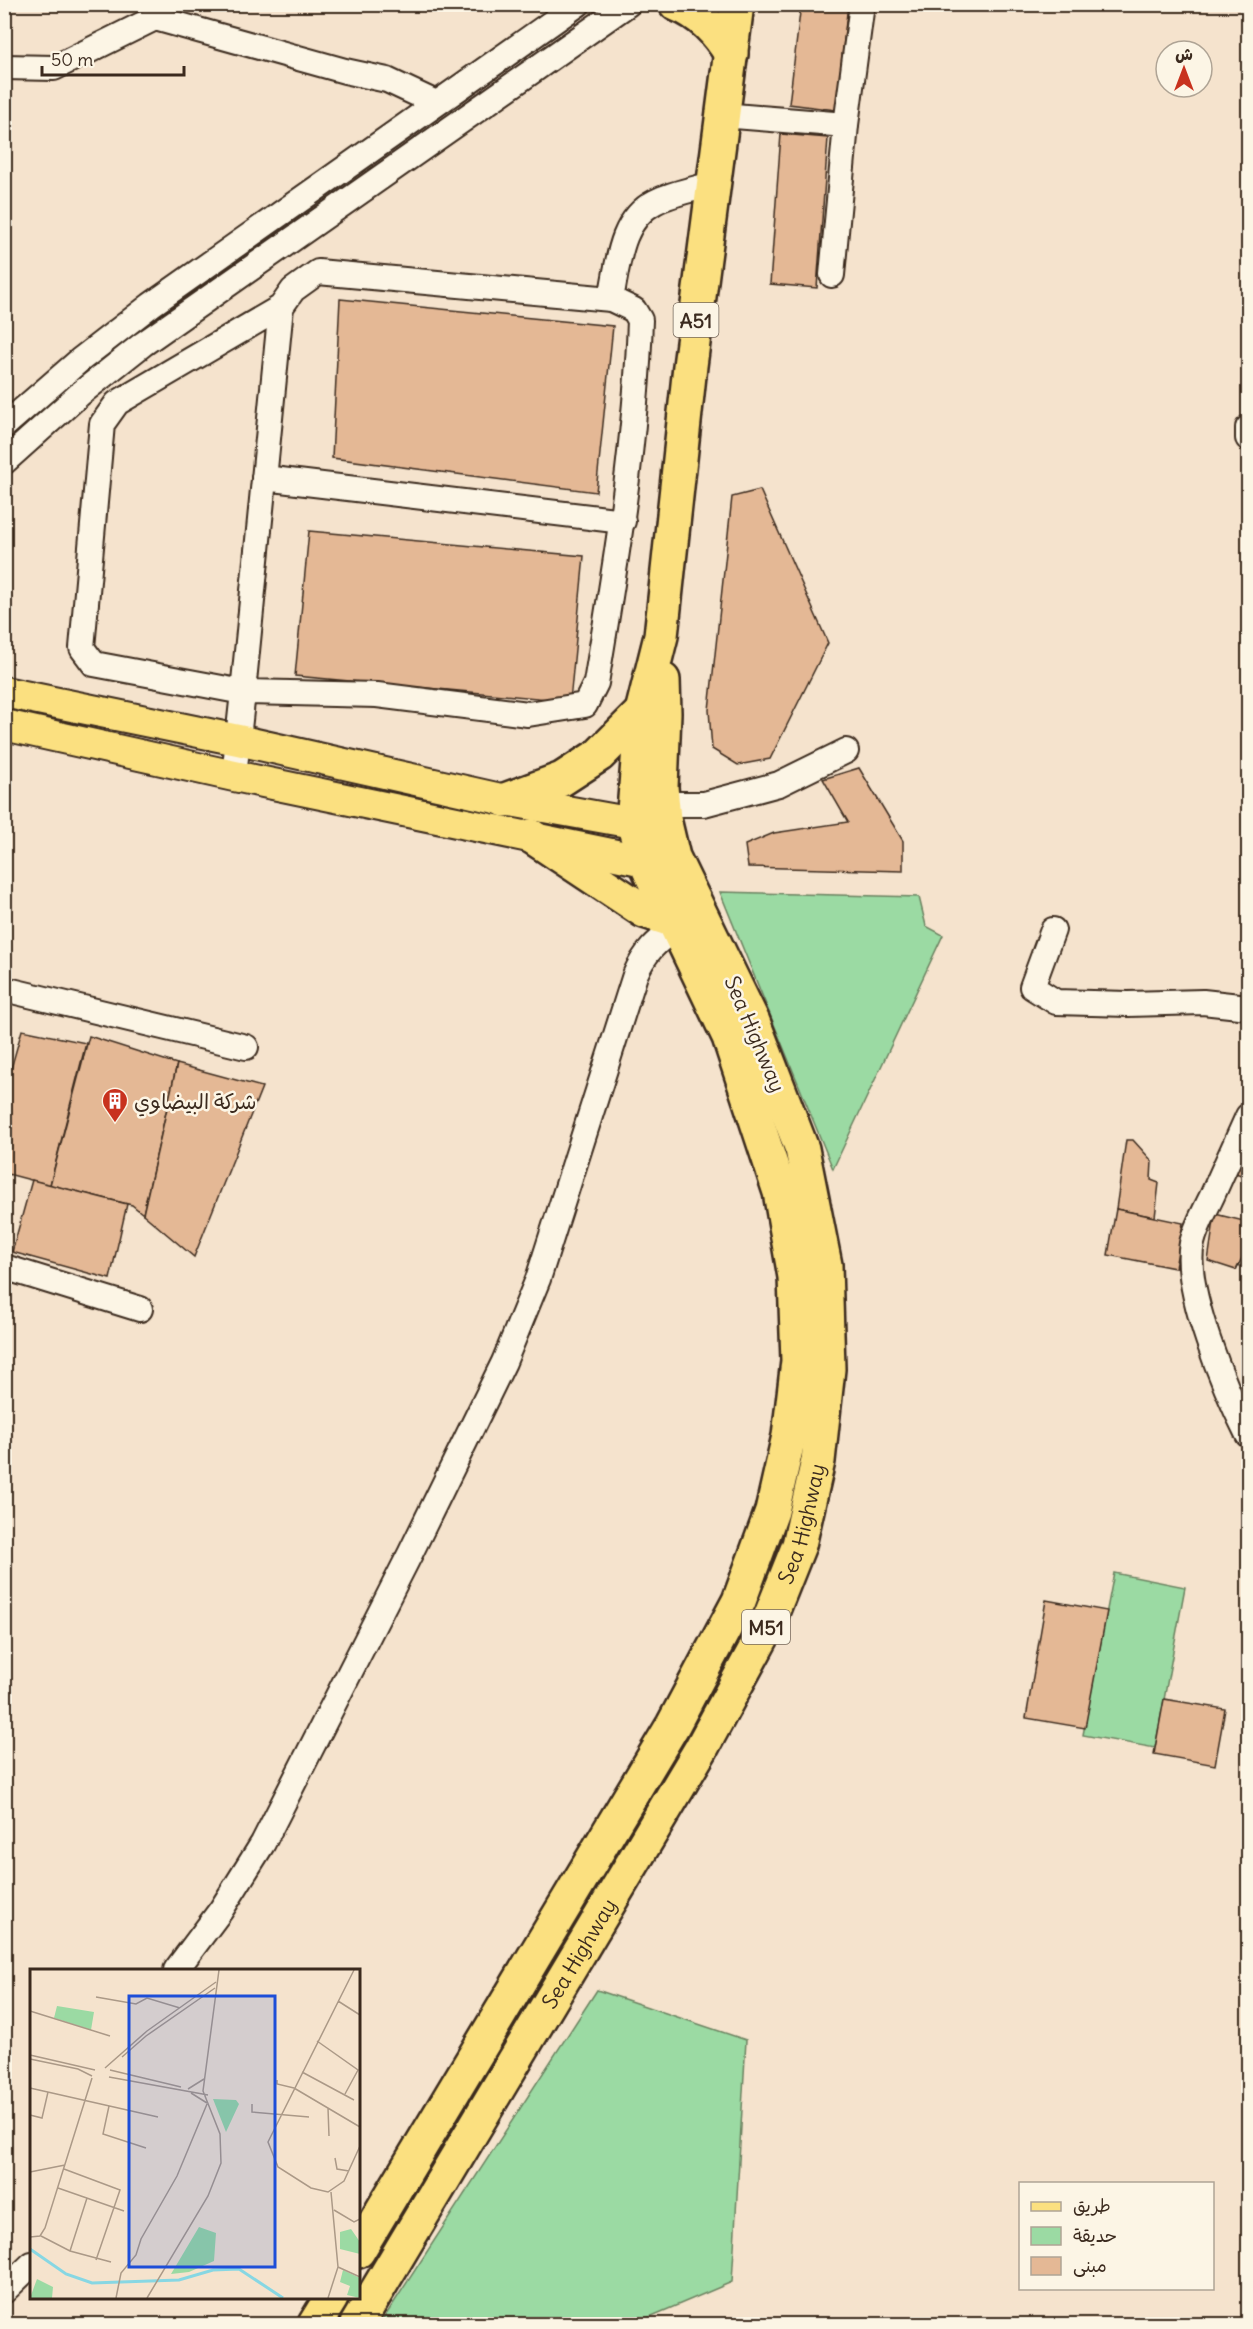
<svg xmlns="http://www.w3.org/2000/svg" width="1253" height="2329" font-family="Delius,'Playpen Sans Arabic',sans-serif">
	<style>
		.green { fill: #9bdaa3; stroke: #6b8260; stroke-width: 1.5 }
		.building { fill: #e4b895; stroke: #3b2a1e; stroke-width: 1.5 }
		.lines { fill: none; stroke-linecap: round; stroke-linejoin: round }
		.minor-casing { stroke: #3b2a1e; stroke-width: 28 }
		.major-casing { stroke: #3b2a1e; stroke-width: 34 }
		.highway-casing { stroke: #3b2a1e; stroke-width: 38 }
		.minor { stroke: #fcf5e5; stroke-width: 24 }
		.major { stroke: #fbe080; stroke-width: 30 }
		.highway { stroke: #fbe080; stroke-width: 33 }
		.labels { text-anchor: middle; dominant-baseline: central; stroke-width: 5; stroke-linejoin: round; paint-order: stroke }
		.shield { fill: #fcf5e5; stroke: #75675a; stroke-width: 1.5 }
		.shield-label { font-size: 20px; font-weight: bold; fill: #3b2a1e }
		.street-label { font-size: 21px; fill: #3b2a1e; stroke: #fcf5e5 }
		.poi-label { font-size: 21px; fill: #3b2a1e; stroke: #fcf5e5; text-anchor: start }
		.inset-river { fill: none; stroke: #87d7e3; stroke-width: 3 }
		.inset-road { fill: none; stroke: #ab9987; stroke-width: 1.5 }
		.view { fill: #1d4ed8; fill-opacity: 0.15; stroke: #1d4ed8; stroke-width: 3 }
		.inset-edge { fill: none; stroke: #3b2a1e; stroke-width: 3 }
	</style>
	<rect width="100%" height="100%" fill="#f5e3cd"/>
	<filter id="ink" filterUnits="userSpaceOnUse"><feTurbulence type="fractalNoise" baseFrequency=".0167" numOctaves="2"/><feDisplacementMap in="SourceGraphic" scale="12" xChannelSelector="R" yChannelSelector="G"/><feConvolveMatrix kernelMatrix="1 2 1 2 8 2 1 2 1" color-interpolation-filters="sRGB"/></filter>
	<g filter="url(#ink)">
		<!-- green -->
		<g class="green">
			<polygon points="720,892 919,897 926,926 943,935 833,1169"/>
			<polygon points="1114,1573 1185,1587 1155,1748 1083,1735"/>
			<polygon points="597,1990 746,2040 732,2282 633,2324 380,2324"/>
		</g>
		<!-- building -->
		<g class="building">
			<polygon points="801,4 848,4 836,110 789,104"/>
			<polygon points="781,134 828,138 817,288 770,284"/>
			<polygon points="340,299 613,326 596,492 332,458"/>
			<polygon points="760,490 828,643 770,759 738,765 712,749 709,710 732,497"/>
			<polygon points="309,531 584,556 570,701 295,676"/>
			<polygon points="859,768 903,841 903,871 748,867 745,845 774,833 848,822 823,779"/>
			<polygon points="22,1030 86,1043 50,1185 4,1173 4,1093"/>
			<polygon points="89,1036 177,1064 143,1214 132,1205 50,1185"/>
			<polygon points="177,1064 262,1087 194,1257 143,1214"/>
			<polygon points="1126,1140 1133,1140 1152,1161 1151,1180 1159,1183 1155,1217 1116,1209"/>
			<polygon points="1248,1144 1248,1177 1235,1173"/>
			<polygon points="32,1180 127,1204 110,1279 12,1252"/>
			<polygon points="1116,1209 1183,1223 1175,1268 1108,1255"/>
			<polygon points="1215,1214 1248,1222 1248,1246 1236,1270 1208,1261"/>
			<polygon points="1046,1600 1107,1611 1085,1728 1026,1718"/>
			<polygon points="1164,1699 1225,1709 1215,1765 1154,1754"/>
		</g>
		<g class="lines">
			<defs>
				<g id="minor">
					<polyline points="4,67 54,68 155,18 345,71 387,80 436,103"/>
					<polyline points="722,115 846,125 862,4"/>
					<polyline points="832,275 846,125"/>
					<path d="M 611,299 C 618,264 620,220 655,202 C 672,193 695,189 713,184"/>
					<polyline points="4,426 80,360 151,305 578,4"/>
					<polyline points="1248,428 1248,438"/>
					<polyline points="4,462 81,393 143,344 628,4"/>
					<polyline points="264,478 623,521"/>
					<path d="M 234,776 L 243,692 L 281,307 L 293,290 L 318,272 L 611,299 L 634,310 L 640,320 C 636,443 616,562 596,683 L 585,705 L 528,714 L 377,695 L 243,692 L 94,664 L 82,648 L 102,424 L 117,403 L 281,307"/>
					<polyline points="663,804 704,804 779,784 846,751"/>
					<polyline points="1053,930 1032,987 1056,1002 1128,1004 1203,1002 1248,1007"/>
					<polyline points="4,989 246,1047"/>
					<path d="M 1248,1116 C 1236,1143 1224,1169 1212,1196 C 1205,1211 1196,1226 1192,1243 C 1182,1289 1227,1393 1248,1435"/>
					<polyline points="4,1267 140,1309"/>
					<path d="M 176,1970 L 221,1910 L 263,1843 L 410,1554 L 504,1362 L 538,1279 L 635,975 C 645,952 656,942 676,928"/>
					<polyline points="4,2291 32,2264"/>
				</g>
				<g id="major">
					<polyline points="4,692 238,740 505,800 633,823 658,819"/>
					<polyline points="4,725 234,776 645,861 665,858"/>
				</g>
				<g id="highway">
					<path d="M 676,4 C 701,14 717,31 731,54"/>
					<polyline points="505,800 562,779 599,755 642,712"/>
					<polyline points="531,836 644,911 672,920"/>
					<polyline points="358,2251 673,1725 739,1601 772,1511 789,1436 798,1361 795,1277 780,1192 729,1037 645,861 633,823 642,712 661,636 690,366 737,4"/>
					<polyline points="315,2324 331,2298"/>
					<path id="s1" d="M 357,2324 L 701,1749 L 763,1635 L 799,1545 L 818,1461 L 828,1369 L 825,1265 L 802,1149 L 753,1022 L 673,857 L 664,819 L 661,787 L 664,713 L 663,680"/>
				</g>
			</defs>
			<!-- minor casing -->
			<use href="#minor" class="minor-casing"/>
			<!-- major casing -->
			<use href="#major" class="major-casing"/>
			<!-- highway casing -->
			<use href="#highway" class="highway-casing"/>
			<!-- minor -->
			<use href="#minor" class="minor"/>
			<!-- major -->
			<use href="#major" class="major"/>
			<!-- highway -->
			<use href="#highway" class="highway"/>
		</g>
	</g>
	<!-- icons -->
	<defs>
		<symbol id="building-pin" viewBox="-11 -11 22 30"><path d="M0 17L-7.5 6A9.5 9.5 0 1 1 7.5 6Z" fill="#c8321e" stroke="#fcf5e5"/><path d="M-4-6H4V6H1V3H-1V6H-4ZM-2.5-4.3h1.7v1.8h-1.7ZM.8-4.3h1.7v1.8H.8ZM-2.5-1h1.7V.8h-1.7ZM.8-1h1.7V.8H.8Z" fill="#fff"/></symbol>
	</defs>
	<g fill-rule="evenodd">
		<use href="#building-pin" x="100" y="1086" width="30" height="40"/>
	</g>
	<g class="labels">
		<!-- shield labels -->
		<g class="shield">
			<rect x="673.5" y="303" width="45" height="34" rx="4.5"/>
			<rect x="742" y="1610" width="48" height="34" rx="4.5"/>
		</g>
		<g class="shield-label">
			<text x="696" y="320">A51</text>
			<text x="766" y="1627">M51</text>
		</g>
		<!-- street labels -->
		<g class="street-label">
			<text transform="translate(755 1034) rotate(67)">Sea Highway</text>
			<text stroke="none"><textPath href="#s1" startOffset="918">Sea Highway</textPath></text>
			<text stroke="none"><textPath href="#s1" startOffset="432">Sea Highway</textPath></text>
		</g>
		<!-- poi labels -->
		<g class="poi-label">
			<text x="134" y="1101">شركة البيضاوي</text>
		</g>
	</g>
	<!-- overview -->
	<g transform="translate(30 1969)">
		<rect width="330" height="330" fill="#f5e3cd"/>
		<path d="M 27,37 L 64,43 L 61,61 L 24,49 ZM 183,130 L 206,131 L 209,135 L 196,163 ZM 169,258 L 186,264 L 184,292 L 159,303 L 141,305 ZM 321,260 L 330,273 L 330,285 L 310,280 L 310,263 ZM 313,301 L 330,309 L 330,329 L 317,326 L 320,317 L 310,313 ZM 7,310 L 23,318 L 22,329 L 0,329 Z" fill="#9bdaa3"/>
		<path class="inset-river" d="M 0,280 L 36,305 L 62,314 L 149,311 L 183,301 L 209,300 L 253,329"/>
		<path class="inset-road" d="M 324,1 L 238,173 L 248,198 L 281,219 L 298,223 L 314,212 L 330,177M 66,28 L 106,35 L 117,29 L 150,39M 308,32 L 330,46M 0,42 L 80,67M 287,72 L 328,101 L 315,125M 0,86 L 65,101M 92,88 L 116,67 L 185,19M 0,90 L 48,100 L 62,107M 75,99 L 117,62 L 186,13M 80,101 L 151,118M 272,103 L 324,131M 79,108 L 178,126M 247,111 L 247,115 L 264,119M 0,119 L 128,148M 264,119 L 330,158M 158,120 L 174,110M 161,124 L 177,134M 222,135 L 222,143 L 279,148M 79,137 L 73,165 L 116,179M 298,139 L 299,167M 0,146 L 12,149 L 18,123M 305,189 L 307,200 L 319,202M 34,200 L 90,221 L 66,291M 0,203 L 35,196M 28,219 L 94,242M 304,241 L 324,253 L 330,250M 11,267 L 40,282 L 81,293M 0,268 L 10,267 L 15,259 L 62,109M 40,282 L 57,229M 308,298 L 330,308M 86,329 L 91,304 L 106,286 L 111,270 L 147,207 L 177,135M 117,329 L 178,227 L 191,194 L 190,165 L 173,122 L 189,1M 298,329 L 308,298 L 301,223"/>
		<path class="view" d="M 99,27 L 245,27 L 245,298 L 99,298 Z"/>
		<rect width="330" height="330" class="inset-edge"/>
	</g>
	<!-- margin -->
	<rect width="1253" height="2329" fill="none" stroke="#fcf5e5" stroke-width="24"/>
	<rect x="12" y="12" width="1229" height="2305" fill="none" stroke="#3b2a1e" stroke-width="2" filter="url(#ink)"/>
	<!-- legend -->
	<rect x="1019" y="2182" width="195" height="108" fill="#fcf5e5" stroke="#afa495" stroke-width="1.5"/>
	<rect x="1031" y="2202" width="30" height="9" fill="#fbe080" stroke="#afa495" stroke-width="1.5"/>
	<text x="1073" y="2212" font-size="18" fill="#3b2a1e">طريق</text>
	<rect x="1031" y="2227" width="30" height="18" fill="#9bdaa3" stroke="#afa495" stroke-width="1.5"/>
	<text x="1073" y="2242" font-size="18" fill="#3b2a1e">حديقة</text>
	<rect x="1031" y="2257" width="30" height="18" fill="#e4b895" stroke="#afa495" stroke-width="1.5"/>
	<text x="1073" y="2272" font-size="18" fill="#3b2a1e">مبنى</text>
	<!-- north arrow -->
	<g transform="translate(1184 69)"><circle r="28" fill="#fcf5e5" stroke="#afa495" stroke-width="1.5"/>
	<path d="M0-4.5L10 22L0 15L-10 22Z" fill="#c8321e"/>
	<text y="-9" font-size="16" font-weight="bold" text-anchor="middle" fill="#3b2a1e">ش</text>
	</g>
	<!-- scale -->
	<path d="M42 66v9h142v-9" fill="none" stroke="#3b2a1e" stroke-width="3"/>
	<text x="51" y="66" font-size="18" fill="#3b2a1e" stroke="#fcf5e5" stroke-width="4.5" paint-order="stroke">50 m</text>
</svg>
